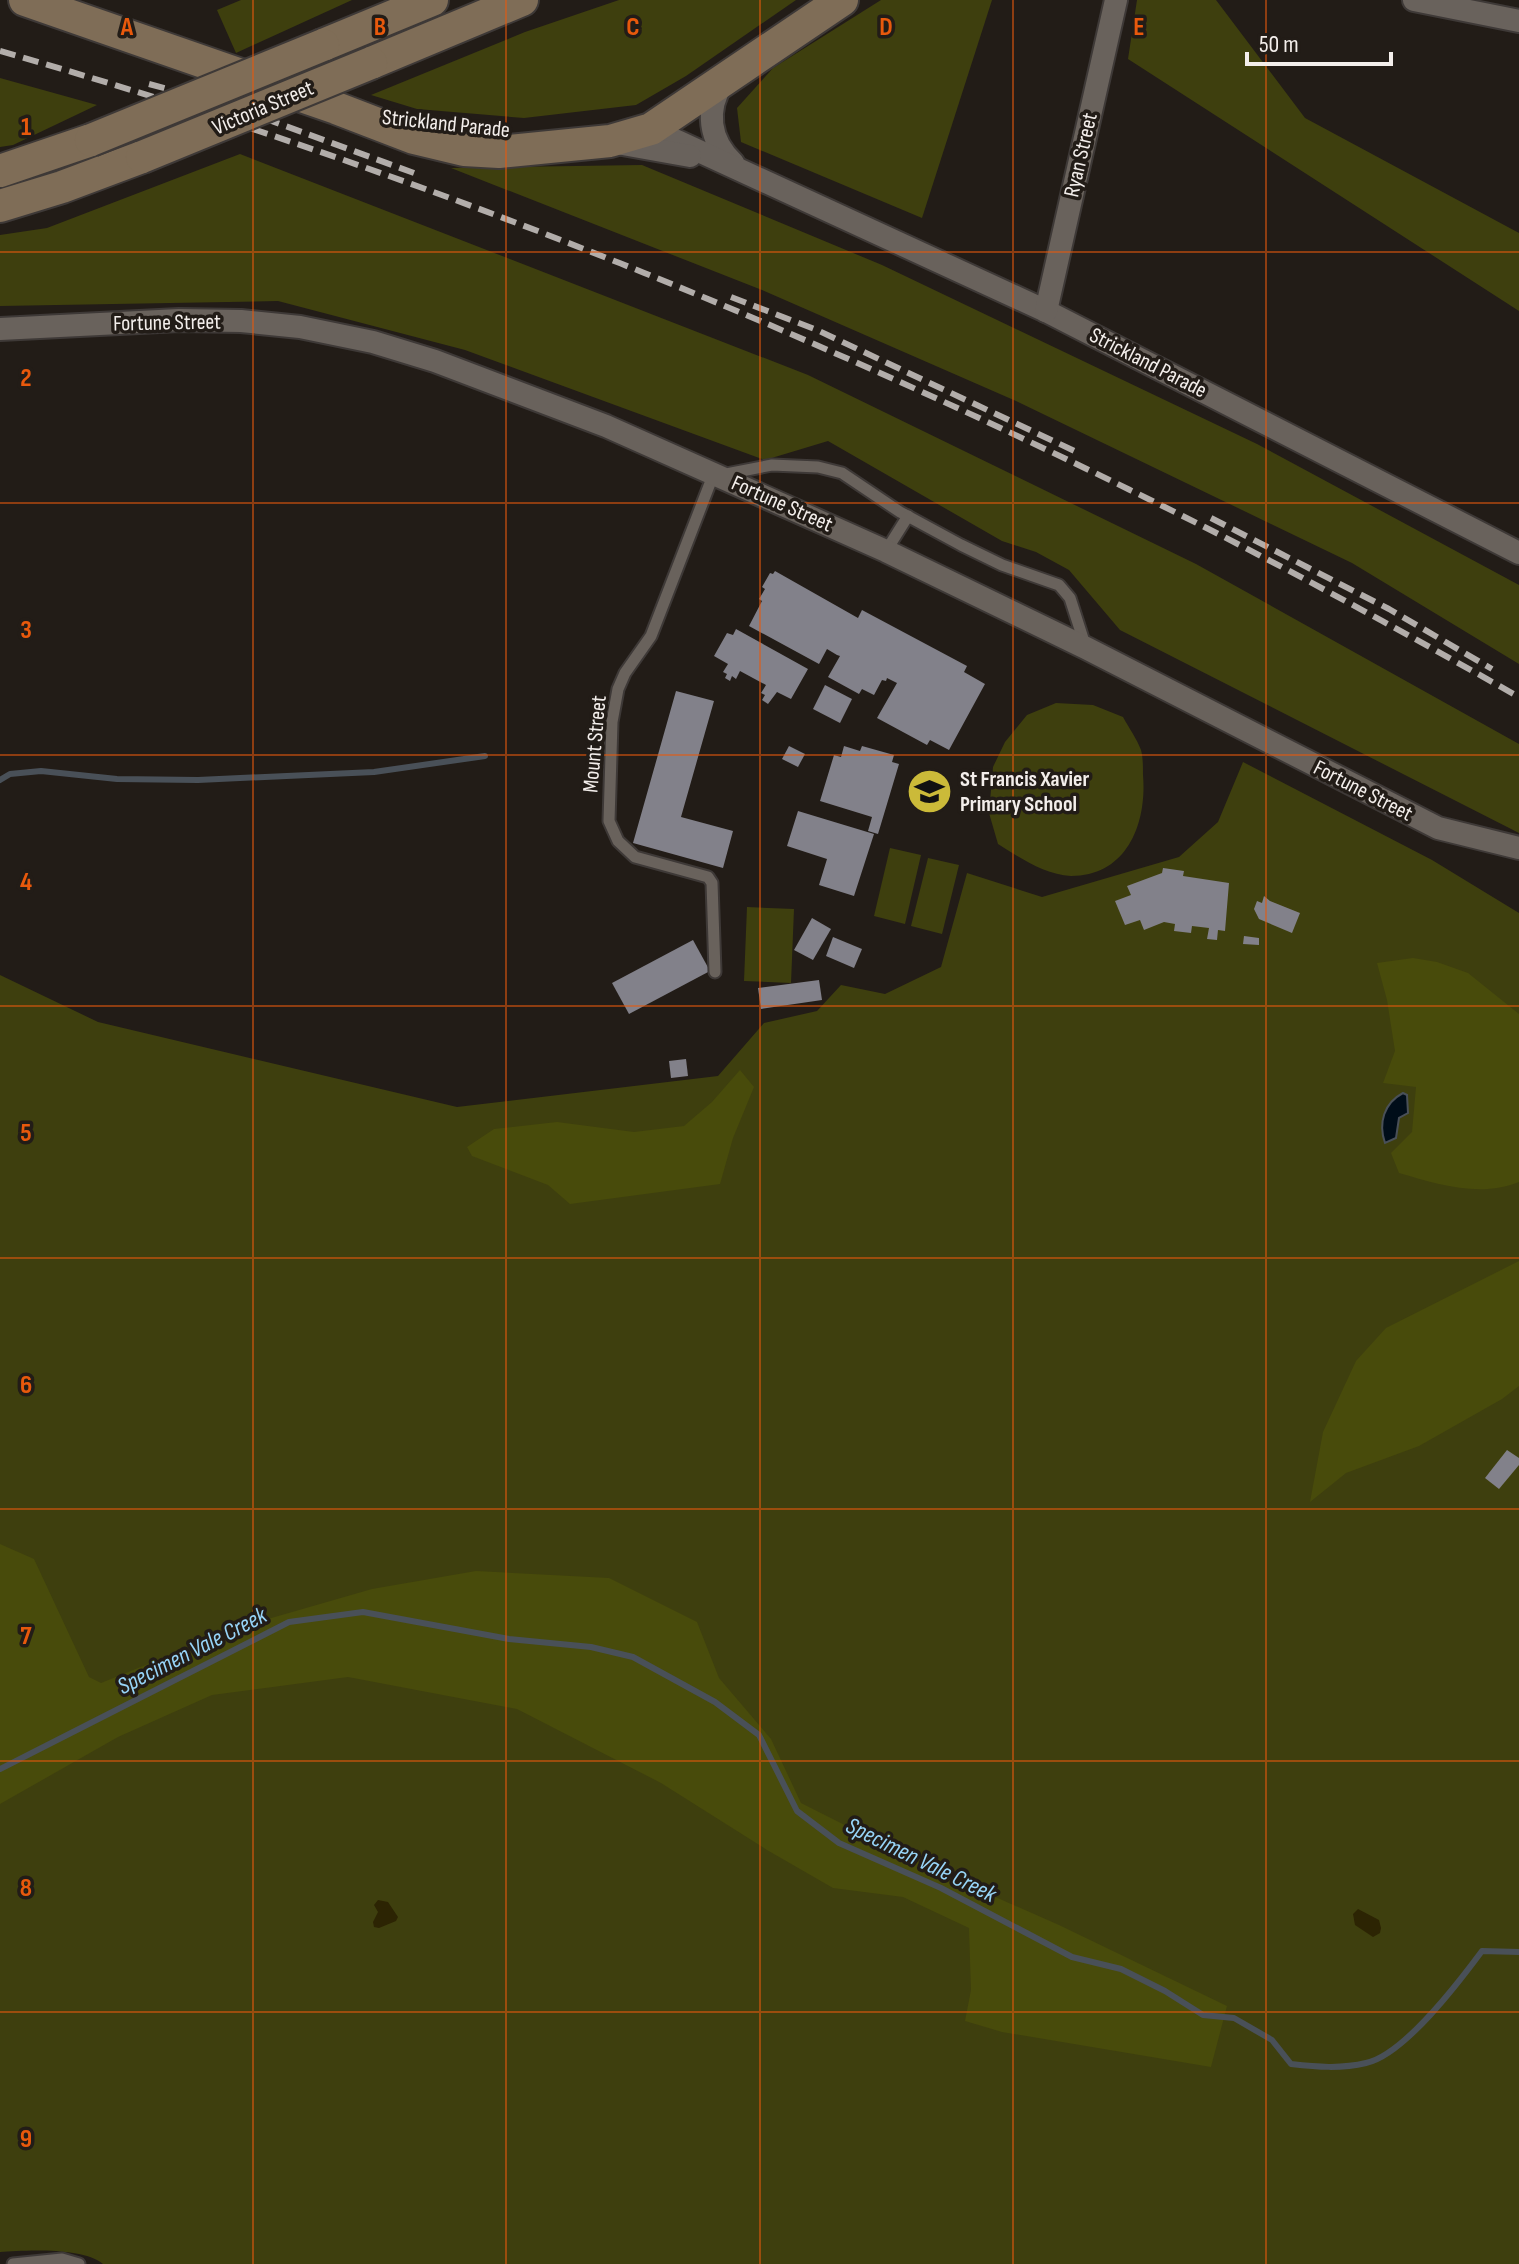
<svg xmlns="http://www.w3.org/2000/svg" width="1519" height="2264" font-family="'Sofia Sans Condensed',sans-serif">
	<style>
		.green { fill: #3e3f0e }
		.forest { fill: #484b0b }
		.sand { fill: #2c2403 }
		.water { fill: #000d19; stroke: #495058; stroke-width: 2 }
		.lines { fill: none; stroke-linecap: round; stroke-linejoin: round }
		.stream { stroke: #495058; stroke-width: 6 }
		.building { fill: #82818a }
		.lane-casing { stroke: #3e3937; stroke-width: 15 }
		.street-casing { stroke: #3e3937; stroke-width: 26 }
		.secondary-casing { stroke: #3e3937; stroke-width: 36 }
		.lane { stroke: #69625c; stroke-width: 11 }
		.street { stroke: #69625c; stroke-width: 22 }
		.secondary { stroke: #7f6d57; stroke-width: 32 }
		.rail { stroke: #b2adaa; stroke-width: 6; stroke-dasharray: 16 8; stroke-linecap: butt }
		.secondary-bridge-casing { stroke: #3e3937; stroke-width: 36; stroke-linecap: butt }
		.secondary-bridge { stroke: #7f6d57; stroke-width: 32 }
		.grid { fill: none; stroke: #e8590c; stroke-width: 2; stroke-opacity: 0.55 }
		.labels { text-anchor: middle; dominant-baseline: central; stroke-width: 7; stroke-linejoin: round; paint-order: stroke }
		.street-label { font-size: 22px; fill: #f3eeeb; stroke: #221c17 }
		.poi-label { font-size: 22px; font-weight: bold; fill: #f3eeeb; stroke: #221c17; text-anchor: start }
		.water-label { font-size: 24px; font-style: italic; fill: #97d4f7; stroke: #221c17 }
		.grid-label { font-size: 26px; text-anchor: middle; font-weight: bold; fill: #e8590c; stroke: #221c17; stroke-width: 7; stroke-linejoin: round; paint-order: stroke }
	</style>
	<rect width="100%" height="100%" fill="#221c17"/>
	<!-- green -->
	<g class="green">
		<polygon points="241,0 352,0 236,53 217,10"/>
		<polygon points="619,0 796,0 686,76 636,105 524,118 417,109 371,95 525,32"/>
		<polygon points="881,0 992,0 922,218 741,142 737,108 773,68"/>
		<polygon points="1137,0 1216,0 1305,118 1519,233 1519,311 1128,59"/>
		<polygon points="0,78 97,105 13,145 0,147"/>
		<polygon points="240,154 808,375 1196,564 1519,744 1519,833 1120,630 1069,570 1036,552 1002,541 828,441 765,460 465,350 278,301 0,306 0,235 47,228"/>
		<polygon points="642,165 882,265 1257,444 1519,585 1519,664 1352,563 1016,401 762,290 451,168"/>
		<path d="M 1056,703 L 1093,705 L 1123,717 C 1129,728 1137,739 1141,750 C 1143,757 1143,767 1143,775 C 1147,822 1128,876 1071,876 C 1045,875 1020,858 998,844 L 989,813 L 993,767 L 1005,742 L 1027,715 Z"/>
		<path d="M 1243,762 L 1432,860 L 1519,913 L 1519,2264 L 103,2264 C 83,2247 26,2250 0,2252 L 0,975 L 98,1022 L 457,1107 L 718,1076 L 764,1023 L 817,1011 L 841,985 L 885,994 L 941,967 L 967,873 L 1042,897 L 1179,857 L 1218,822 Z"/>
		<polygon points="890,848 921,855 905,924 874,916"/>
		<polygon points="928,858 959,865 942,934 911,926"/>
		<polygon points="747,907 794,909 791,983 744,981"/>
	</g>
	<!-- forest -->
	<g class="forest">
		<path d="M 1413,958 L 1437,962 L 1468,973 L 1519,1014 L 1519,1182 C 1480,1198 1437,1184 1399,1173 L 1391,1153 L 1412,1132 L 1416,1087 L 1383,1083 L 1395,1051 L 1387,1000 L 1377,963 Z"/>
		<polygon points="740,1070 754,1087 733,1138 720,1184 570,1204 548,1185 472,1156 467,1147 494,1129 557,1122 634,1132 684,1126 712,1102"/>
		<polygon points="1519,1261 1519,1386 1502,1399 1419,1446 1346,1473 1310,1502 1323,1432 1356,1361 1386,1328"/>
		<polygon points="0,1544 34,1559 89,1677 101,1683 237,1628 372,1589 476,1571 609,1578 697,1622 719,1678 771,1739 801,1803 934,1870 1059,1925 1227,2006 1211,2067 1002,2032 965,2021 971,1990 969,1928 903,1897 833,1888 767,1850 661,1783 517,1709 348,1677 212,1695 118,1737 0,1804"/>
	</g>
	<!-- sand -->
	<g class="sand">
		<polygon points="378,1900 388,1902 398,1917 396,1921 379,1928 374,1927 373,1922 378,1912 374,1905"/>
		<polygon points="1358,1909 1379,1920 1381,1928 1380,1933 1373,1937 1355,1925 1353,1914"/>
	</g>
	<!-- water -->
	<path class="water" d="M 1403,1093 L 1407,1095 L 1408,1113 L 1399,1118 L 1396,1138 L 1385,1143 C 1378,1123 1384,1103 1403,1093 Z"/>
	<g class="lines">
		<!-- stream -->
		<g class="stream">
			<polyline points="0,780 10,774 41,771 117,779 198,780 374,772 485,756"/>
			<path d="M 0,1769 L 289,1622 L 363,1612 L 509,1639 L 591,1647 L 633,1657 L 715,1702 L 759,1735 L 797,1811 L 839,1843 L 941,1888 L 1072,1957 L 1121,1969 L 1165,1991 L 1203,2015 L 1234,2018 L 1272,2040 L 1291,2064 C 1317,2067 1341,2069 1366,2063 C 1404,2055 1459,1982 1482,1951 L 1519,1952"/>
		</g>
	</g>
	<!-- building -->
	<g class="building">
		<polygon points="775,571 858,618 862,610 967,666 964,672 985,684 949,750 930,740 927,745 877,718 897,683 887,678 886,681 882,680 874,695 862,689 859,694 828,677 840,656 837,655 827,649 819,664 749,626 762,601 759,599 765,589 762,587 770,573 773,574"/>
		<polygon points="736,629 808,669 791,699 777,692 768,704 762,700 765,695 761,693 766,685 740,671 736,679 732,676 730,681 725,678 727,674 723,672 728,664 714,656 727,633 733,635"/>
		<polygon points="825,685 852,699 840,723 813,709"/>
		<polygon points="676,691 714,701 681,817 733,831 723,868 633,843"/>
		<polygon points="789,746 805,754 798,767 782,759"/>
		<polygon points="844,746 860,751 862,746 894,755 892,762 899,764 878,834 868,831 872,817 820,801 834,755 841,757"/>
		<polygon points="798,811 874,834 854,896 819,885 827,859 787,846"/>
		<polygon points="1163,868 1184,871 1183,876 1229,883 1225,931 1218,930 1217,940 1207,939 1209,928 1192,926 1191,933 1174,931 1175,924 1164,922 1144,930 1140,920 1125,925 1115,901 1131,895 1127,886 1162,873"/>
		<polygon points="1264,896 1270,901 1300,913 1292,933 1259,919 1254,909 1257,901 1262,903"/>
		<polygon points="812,918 831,929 813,960 794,950"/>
		<polygon points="1244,936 1259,938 1259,945 1243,944"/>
		<polygon points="833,937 862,949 854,968 826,956"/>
		<polygon points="693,940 710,971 629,1014 612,983"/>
		<polygon points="819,980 822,1000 761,1009 758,988"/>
		<polygon points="686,1059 688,1076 671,1078 669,1061"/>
		<polygon points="1507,1450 1519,1458 1519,1465 1499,1489 1485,1478"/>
	</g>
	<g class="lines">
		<defs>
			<g id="lane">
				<polyline points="714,473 658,618 651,636 625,673 618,689 612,722 609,821 618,841 635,857 708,877 712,883 715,972"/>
				<polyline points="721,475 772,465 818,467 842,473 900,512 961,545 1002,565 1059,585 1070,598 1086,648"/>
				<polyline points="886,551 908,516"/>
				<polyline points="13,2264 62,2259 79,2264"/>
			</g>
			<g id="street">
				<polyline points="1414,0 1519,21"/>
				<path d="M 723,82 C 705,110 709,140 733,163"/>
				<polyline points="651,129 1046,311 1519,553"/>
				<polyline points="617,143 690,156"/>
				<polyline points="1046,311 1116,0"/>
				<polyline points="0,329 179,320 241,321 300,327 373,342 435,361 606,426 886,551 1086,648 1438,828 1519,848"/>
			</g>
			<g id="secondary">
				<polyline points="25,0 336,108 414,138 464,150 499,152 610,141 651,129 842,0"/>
				<polyline points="323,45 432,0"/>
				<polyline points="371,63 522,0"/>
				<polyline points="0,171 91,140"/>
				<polyline points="0,206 62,187 142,157"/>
			</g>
		</defs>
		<!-- lane casing -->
		<use href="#lane" class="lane-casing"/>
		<!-- street casing -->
		<use href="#street" class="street-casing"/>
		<!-- secondary casing -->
		<use href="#secondary" class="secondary-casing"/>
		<!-- lane -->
		<use href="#lane" class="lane"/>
		<!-- street -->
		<use href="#street" class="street"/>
		<!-- secondary -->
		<use href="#secondary" class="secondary"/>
		<!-- rail -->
		<g class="rail">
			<path d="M 0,51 C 389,162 767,312 1130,490 C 1262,554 1391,625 1519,697"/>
			<polyline points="149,84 231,106 414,173"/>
			<polyline points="731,297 817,330 1081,454"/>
			<polyline points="1211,518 1389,609 1492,669"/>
		</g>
		<defs>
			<g id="secondary-bridge">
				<polyline points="91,140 323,45"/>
				<polyline points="142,157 371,63"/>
			</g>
		</defs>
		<!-- secondary-bridge casing -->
		<use href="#secondary-bridge" class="secondary-bridge-casing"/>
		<!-- secondary-bridge -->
		<use href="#secondary-bridge" class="secondary-bridge"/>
	</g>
	<!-- grid -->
	<path class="grid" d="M 253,0 L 253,2264M 506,0 L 506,2264M 760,0 L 760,2264M 1013,0 L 1013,2264M 1266,0 L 1266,2264M 0,252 L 1519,252M 0,503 L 1519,503M 0,755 L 1519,755M 0,1006 L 1519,1006M 0,1258 L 1519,1258M 0,1509 L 1519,1509M 0,1761 L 1519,1761M 0,2012 L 1519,2012"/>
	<!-- icons -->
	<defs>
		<symbol id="school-disc" viewBox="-11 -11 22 22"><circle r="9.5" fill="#cbba39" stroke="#221c17"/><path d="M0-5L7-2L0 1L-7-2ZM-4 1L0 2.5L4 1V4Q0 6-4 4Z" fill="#111"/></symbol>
	</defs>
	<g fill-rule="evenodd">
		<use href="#school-disc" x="904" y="766" width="51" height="51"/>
	</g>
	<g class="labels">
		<!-- street labels -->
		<g class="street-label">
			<text transform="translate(263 108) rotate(-23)">Victoria Street</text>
			<text transform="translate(446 124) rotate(6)">Strickland Parade</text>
			<text transform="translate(1081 155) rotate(-77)">Ryan Street</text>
			<text transform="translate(167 323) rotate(-1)">Fortune Street</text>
			<text transform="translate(1148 363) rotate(27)">Strickland Parade</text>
			<text transform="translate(782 504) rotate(24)">Fortune Street</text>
			<text transform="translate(595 744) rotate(-85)">Mount Street</text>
			<text transform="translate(1363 791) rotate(27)">Fortune Street</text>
		</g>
		<!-- poi labels -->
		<g class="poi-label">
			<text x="960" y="779">St Francis Xavier<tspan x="960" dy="25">Primary School</tspan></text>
		</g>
		<!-- water labels -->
		<g class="water-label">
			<text transform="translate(192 1651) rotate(-27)">Specimen Vale Creek</text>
			<text transform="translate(921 1860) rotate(26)">Specimen Vale Creek</text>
		</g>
	</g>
	<g class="grid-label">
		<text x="127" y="35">A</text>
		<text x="380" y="35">B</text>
		<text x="633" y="35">C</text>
		<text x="886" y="35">D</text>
		<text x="1139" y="35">E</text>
		<text x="26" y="135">1</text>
		<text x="26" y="386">2</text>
		<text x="26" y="638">3</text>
		<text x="26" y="890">4</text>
		<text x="26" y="1141">5</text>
		<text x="26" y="1393">6</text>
		<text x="26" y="1644">7</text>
		<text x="26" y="1896">8</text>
		<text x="26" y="2147">9</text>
	</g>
	<!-- scale -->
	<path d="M1247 52v12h144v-12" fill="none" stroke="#f3eeeb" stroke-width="4"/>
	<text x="1259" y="52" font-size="24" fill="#f3eeeb" stroke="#221c17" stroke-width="6" paint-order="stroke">50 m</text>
</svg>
